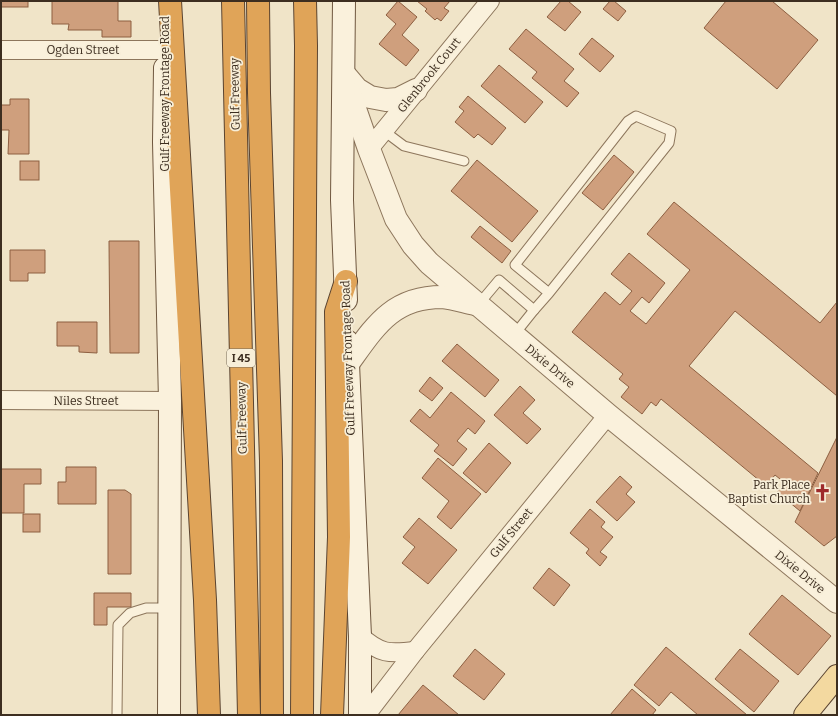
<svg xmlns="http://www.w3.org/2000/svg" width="838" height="716" font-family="Bitter,serif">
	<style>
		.building { fill: #cf9f7d; stroke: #8d5f41 }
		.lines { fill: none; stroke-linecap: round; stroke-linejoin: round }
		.service-casing { stroke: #8d765c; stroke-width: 11 }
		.minor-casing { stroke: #8d765c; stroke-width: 20 }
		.tertiary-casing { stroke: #8d765c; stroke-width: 24 }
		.secondary-casing { stroke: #6f573f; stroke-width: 24 }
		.primary-casing { stroke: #5b4430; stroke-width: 24 }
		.motorway-casing { stroke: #5b4430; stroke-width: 24 }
		.service { stroke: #faf1dc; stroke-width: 9 }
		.minor { stroke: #faf1dc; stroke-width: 18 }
		.tertiary { stroke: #faf1dc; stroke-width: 22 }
		.secondary { stroke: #faf1dc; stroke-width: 22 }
		.primary { stroke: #f3d9a0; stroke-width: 22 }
		.motorway { stroke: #e0a458; stroke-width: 22 }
		.labels { text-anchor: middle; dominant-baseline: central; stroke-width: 3.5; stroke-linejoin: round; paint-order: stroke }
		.shield { fill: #f7eed8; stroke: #756857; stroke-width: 1 }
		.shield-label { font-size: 11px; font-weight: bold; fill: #3d2e20 }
		.street-label { font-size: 12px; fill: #3d2e20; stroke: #f7eed8 }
		.poi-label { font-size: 12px; fill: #3d2e20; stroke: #f7eed8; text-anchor: end }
	</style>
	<rect width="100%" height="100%" fill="#f0e4c8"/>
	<!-- building -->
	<g class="building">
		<rect x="1" y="1" width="27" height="6"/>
		<polygon points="52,1 118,1 118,21 131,21 131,37 102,37 102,30 68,30 69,24 52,24"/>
		<polygon points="398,1 417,17 402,35 419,50 406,66 379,44 396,24 386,15"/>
		<polygon points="417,1 450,1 444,8 449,11 441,21 437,18 435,20 425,11 427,9"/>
		<polygon points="561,1 568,1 581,12 565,31 547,17"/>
		<polygon points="610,1 614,1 626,11 618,21 603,9"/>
		<polygon points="726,1 772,1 818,40 777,89 704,28"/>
		<polygon points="526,29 574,69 564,81 579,93 567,107 532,78 537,72 509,49"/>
		<polygon points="592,38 614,56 600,72 579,54"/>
		<polygon points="499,65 543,102 525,123 481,86"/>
		<polygon points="468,96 506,128 492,145 478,134 474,138 455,122 464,111 459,107"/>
		<polygon points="10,99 29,99 29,154 8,154 9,130 1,130 1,105 10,105"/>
		<polygon points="614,155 634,172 603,210 582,193"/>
		<polygon points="477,160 538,211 512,242 451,191"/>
		<rect x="20" y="161" width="19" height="19"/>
		<polygon points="674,202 820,323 837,302 837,396 735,311 689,366 818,473 800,511 777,492 785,483 775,475 766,486 661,399 656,406 651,402 642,414 621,397 629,387 619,379 623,374 572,332 605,292 620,305 632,291 611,274 629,253 665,283 649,303 642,297 630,311 646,324 690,270 647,234"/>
		<polygon points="480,226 511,251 502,263 471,237"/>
		<polygon points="109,241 139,241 139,353 110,353"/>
		<polygon points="10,250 45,250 45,273 28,273 28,281 10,281"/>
		<polygon points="57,322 97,322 97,353 79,352 79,346 57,346"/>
		<polygon points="457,344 499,380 485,397 442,361"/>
		<polygon points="430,377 443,388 432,401 419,391"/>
		<polygon points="520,386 535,400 523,413 541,429 527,444 494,415"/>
		<polygon points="451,392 485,421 475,434 468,428 457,441 467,449 453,466 434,451 439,445 410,421 420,409 430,418"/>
		<polygon points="837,437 837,536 824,546 795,522"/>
		<polygon points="489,443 511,463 486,493 463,473"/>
		<polygon points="438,458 481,494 451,529 437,517 449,501 422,478"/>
		<polygon points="66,467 96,467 96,504 58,504 58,482 66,482"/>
		<polygon points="1,469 41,469 41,484 24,484 24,513 1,513"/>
		<polygon points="620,476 632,487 626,494 635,502 617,521 596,502"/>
		<polygon points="108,490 125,490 131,494 131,574 108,574"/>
		<polygon points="590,509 605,522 601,527 613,537 600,552 607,557 600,566 586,553 589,549 570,533"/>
		<rect x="23" y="514" width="17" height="18"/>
		<polygon points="419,518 457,550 428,584 402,563 415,547 403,537"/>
		<polygon points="549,568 570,585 554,606 533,588"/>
		<polygon points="94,593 131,593 131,607 107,607 107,625 94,625"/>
		<polygon points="782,595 831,636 798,675 749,634"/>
		<polygon points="666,647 747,715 698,715 671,692 659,706 634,685"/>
		<polygon points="475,649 505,674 484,700 453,676"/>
		<polygon points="740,649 779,681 754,712 715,679"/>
		<polygon points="423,685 459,715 398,715"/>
		<polygon points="632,689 656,710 652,715 610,715"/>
	</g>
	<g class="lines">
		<defs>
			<g id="service">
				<polyline points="384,131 404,146 464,161"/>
				<polyline points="478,305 499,280 534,310 514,335"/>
				<polyline points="534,310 549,293 669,143 671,131 636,116 628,121 515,265 549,293"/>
				<polyline points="117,715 118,625 130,613 146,608 169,608"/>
			</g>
			<g id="minor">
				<polyline points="1,50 165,50"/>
				<polyline points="369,149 490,1"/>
				<polyline points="1,400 170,401"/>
				<path d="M 360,636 C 380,654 389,654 415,651"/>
				<polyline points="366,715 415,651 608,415"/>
			</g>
			<g id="tertiary">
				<polyline points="346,76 357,89 370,97 386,100 398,99 416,90"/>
				<polyline points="344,77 369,149 396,219 413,245 429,263 608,415 837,602"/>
				<path d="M 347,365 C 374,328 391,297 442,297 C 453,298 465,302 475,304"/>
			</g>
			<g id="secondary">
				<polyline points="344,1 342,200 346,300"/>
				<polyline points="165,68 164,142 170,401 169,715"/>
				<polyline points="347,341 360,636 360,715"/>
			</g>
			<polyline id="primary" points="805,715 837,676"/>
			<g id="motorway">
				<polyline points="170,1 205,600 209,715"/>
				<polyline points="233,1 249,715"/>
				<polyline points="258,1 259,93 271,461 272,715"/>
				<polyline points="302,715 306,46 305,1"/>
				<polyline points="332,715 339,537 336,312 346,281"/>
			</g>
		</defs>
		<!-- service casing -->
		<use href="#service" class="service-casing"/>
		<!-- minor casing -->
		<use href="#minor" class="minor-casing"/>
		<!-- tertiary casing -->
		<use href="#tertiary" class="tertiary-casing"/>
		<!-- secondary casing -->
		<use href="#secondary" class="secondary-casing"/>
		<!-- primary casing -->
		<use href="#primary" class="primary-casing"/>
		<!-- motorway casing -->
		<use href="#motorway" class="motorway-casing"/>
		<!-- service -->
		<use href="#service" class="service"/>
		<!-- minor -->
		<use href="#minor" class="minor"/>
		<!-- tertiary -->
		<use href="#tertiary" class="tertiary"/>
		<!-- secondary -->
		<use href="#secondary" class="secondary"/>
		<!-- primary -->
		<use href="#primary" class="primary"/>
		<!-- motorway -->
		<use href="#motorway" class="motorway"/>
	</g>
	<!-- icons -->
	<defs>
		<symbol id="church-bare" viewBox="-9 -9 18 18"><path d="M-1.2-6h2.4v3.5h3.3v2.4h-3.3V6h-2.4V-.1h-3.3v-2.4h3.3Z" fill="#9e2a2b" stroke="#f7eed8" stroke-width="2.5" paint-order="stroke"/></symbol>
	</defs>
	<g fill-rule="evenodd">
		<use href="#church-bare" x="810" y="480" width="25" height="25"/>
	</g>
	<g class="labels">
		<!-- shield labels -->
		<rect class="shield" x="227" y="349" width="28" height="18" rx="3"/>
		<g class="shield-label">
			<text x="241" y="358">I 45</text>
		</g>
		<!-- street labels -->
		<g class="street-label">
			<text x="83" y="50">Ogden Street</text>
			<text transform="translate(429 75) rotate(-51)">Glenbrook Court</text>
			<text transform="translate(165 94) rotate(-90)">Gulf Freeway Frontage Road</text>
			<text transform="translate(235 94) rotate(-91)">Gulf Freeway</text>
			<text transform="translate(348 358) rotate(-92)">Gulf Freeway Frontage Road</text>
			<text transform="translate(550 366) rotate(40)">Dixie Drive</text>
			<text x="86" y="401">Niles Street</text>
			<text transform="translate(242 418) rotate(-91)">Gulf Freeway</text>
			<text transform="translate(511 533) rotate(-51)">Gulf Street</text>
			<text transform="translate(800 572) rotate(39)">Dixie Drive</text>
		</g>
		<!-- poi labels -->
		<g class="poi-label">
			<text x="810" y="485">Park Place<tspan x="810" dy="14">Baptist Church</tspan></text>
		</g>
	</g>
	<!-- border -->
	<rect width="838" height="716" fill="none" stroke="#3d2e20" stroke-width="4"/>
</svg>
